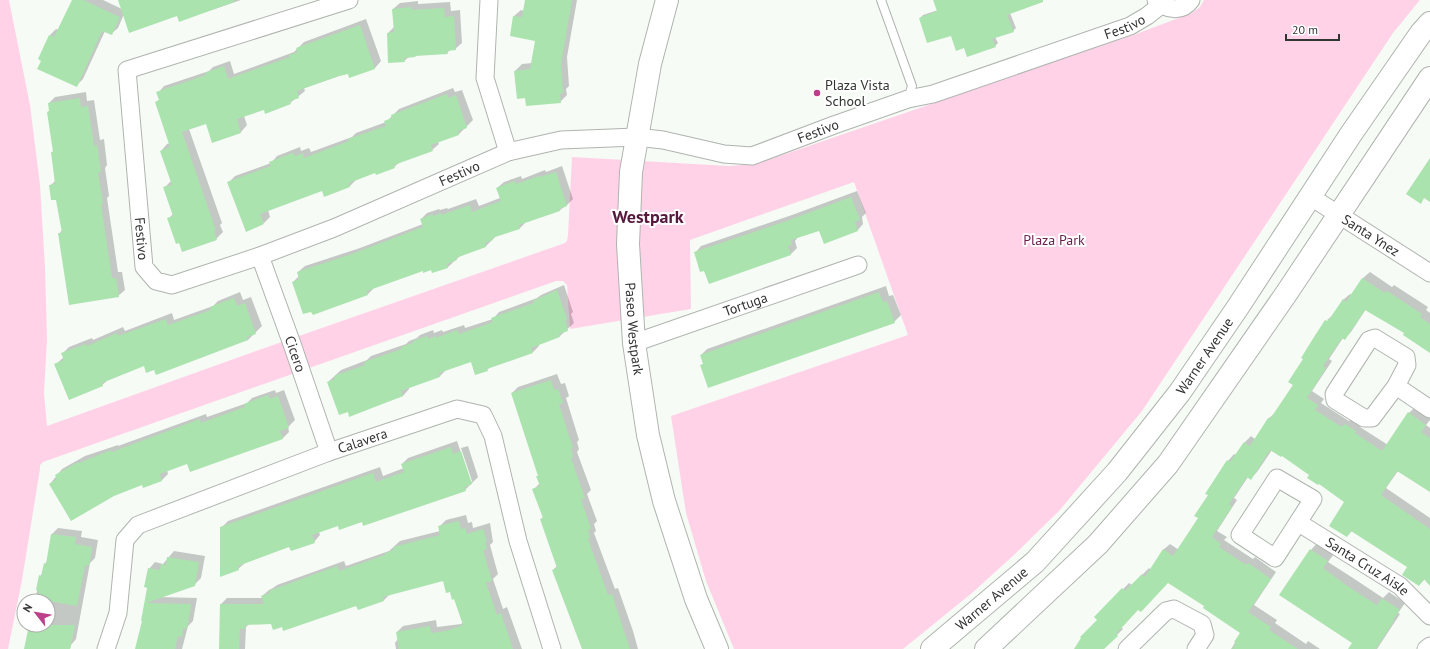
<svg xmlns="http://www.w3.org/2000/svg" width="1430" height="649" font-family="'PT Sans',sans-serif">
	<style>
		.green { fill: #ffd2e8 }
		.shadow { fill: #0003 }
		.building { fill: #abe3ae }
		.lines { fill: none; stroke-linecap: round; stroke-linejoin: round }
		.lane-casing { stroke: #afb4af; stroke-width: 10 }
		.street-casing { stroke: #afb4af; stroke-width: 19 }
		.secondary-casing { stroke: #afb4af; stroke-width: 24 }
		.lane { stroke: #fff; stroke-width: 8 }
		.street { stroke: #fff; stroke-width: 17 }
		.secondary { stroke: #fff; stroke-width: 22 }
		.poi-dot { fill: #bd3e89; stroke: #fff; stroke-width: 1.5 }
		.labels { text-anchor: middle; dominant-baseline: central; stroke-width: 4; stroke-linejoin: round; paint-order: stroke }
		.street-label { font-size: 14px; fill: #323432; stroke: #fff }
		.poi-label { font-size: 14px; fill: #323432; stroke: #fff; text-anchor: start }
		.park-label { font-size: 14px; fill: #6c1d4d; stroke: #fff }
		.district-label { font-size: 18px; font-weight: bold; fill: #56193d; stroke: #fff }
	</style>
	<rect width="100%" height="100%" fill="#f6fbf6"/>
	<!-- green -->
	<polygon class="green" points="0,0 9,0 30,105 40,185 45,267 47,339 44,393 47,426 256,351 565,243 567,241 568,235 572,157 729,166 756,164 1136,34 1192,13 1200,7 1204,0 1420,0 1393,33 1142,411 1059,511 1015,554 972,593 903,649 734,649 706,581 686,513 671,416 908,335 854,182 690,240 691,309 570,329 567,285 563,281 556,281 43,462 40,465 40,469 22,580 8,649 0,649"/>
	<!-- shadow -->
	<g class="shadow">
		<polygon points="73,0 103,0 122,9 119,0 241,0 209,11 178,15 124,14 118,28 111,34 105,31 83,79 76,86 50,35 56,29 59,30"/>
		<polygon points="526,0 577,0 567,57 569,86 566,89 567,95 560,102 526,97 515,71 522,64 532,63 537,40 514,16 521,10 524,11"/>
		<polygon points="934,0 1034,0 1010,13 1016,28 1013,31 995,37 998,43 995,46 965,46 951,34 920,18 923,15 938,10"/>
		<polygon points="418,1 418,4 450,2 451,11 460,10 462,43 455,49 451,49 447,53 417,55 415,56 409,57 404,61 388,33 394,27 393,9 400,3"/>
		<polygon points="366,19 381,61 375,68 350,77 349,73 339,76 304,88 305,91 290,103 264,109 244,116 247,125 241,132 213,141 206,123 189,129 222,223 220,225 223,232 216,239 168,219 173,214 164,188 171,181 161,151 167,144 170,143 156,102 160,99 158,93 164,86 209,71 213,67 230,61 234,74 294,52 304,42"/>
		<polygon points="453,88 455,92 462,90 473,120 459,134 438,142 439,144 432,150 400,162 394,167 376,171 356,180 350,186 325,196 323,190 268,210 270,217 264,223 228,183 235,176 271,163 277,156 300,147 301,151 309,148 311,152 352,137 356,133 386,122 399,109"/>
		<polygon points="86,92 87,101 94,100 100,140 104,139 107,165 105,168 109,196 107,198 118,272 122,272 125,290 118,296 59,234 62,230 57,199 50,186 56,180 52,152 54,151 48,112 50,110 49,103 55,97"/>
		<polygon points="562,166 573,199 567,205 560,210 526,222 520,228 496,236 486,246 461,255 448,267 433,272 432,269 423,270 374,288 368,294 293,282 299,276 298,272 305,266 360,248 423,224 421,219 427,213 439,209 440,210 447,208 448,209 476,199 479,206 500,198 497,188 504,182 521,176 522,179 545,170 546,172"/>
		<polygon points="857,191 866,213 862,217 863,224 857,231 820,229 798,237 795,241 797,248 791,254 709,283 704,269 695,253 701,246 792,215"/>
		<polygon points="1370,272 1392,287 1394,285 1428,307 1426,310 1430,313 1430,352 1406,333 1366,309 1351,332 1344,339 1343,338 1329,359 1332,361 1312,391 1324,399 1321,403 1349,421 1352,418 1362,424 1360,427 1388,445 1409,413 1415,407 1430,417 1430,420 1426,425 1430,428 1430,491 1398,471 1386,488 1430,518 1430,584 1425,579 1419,585 1408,567 1353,530 1347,536 1346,502 1311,474 1282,455 1272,450 1257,472 1250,479 1248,477 1234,498 1237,500 1217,531 1227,537 1224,540 1253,559 1255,557 1276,572 1254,605 1277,620 1275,623 1306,644 1308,641 1320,649 1231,649 1241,633 1205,606 1168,582 1138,609 1121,627 1123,629 1103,649 1075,649 1098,620 1096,617 1129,583 1132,585 1149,568 1151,570 1163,550 1170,544 1179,550 1200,518 1209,495 1206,493 1228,461 1234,454 1236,455 1245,442 1251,436 1255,439 1269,418 1276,412 1332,323 1327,320 1333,315 1343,300 1350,294 1352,295 1363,278"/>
		<polygon points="564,285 573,312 571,314 574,323 560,336 538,344 539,346 533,352 490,367 487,370 471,361 446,370 440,376 409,387 409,389 403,396 350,415 348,411 328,382 341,370 367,360 371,356 406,344 409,341 417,338 420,335 433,330 434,333 442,330 443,332 464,325 465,328 493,319 499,312 537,298 541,295"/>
		<polygon points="886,286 889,296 893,295 901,315 894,322 702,365 704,363 701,355 707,349"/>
		<polygon points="240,292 243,300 251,297 262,326 248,340 154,369 145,365 108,380 102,385 55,365 64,357 62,354 69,347 92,338 93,340 123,327 125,331 172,313 174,320 213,306 218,301"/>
		<polygon points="557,374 561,384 565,383 569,396 566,398 579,440 577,442 579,449 577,452 591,490 587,494 597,521 594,524 596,531 594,533 615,589 618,588 633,631 638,649 583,649 553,570 557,566 541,519 543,517 534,489 540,483 539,475 512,393 518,387"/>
		<polygon points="275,390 276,393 284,390 295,420 288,427 289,432 283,438 188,462 167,470 168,474 162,480 144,487 143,484 50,484 62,469 85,456 118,445 118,446 206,414 207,417 247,403 252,398"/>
		<polygon points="457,441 471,482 472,481 461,448 468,446 478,477 465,490 338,525 319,532 320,535 314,542 290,546 245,563 238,569 221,528 228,521 380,467 383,476 404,468 402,464 408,458"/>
		<polygon points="466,515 468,523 472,522 473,528 490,523 493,542 490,545 498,574 493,579 503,609 507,607 522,649 396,649 395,643 398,639 397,632 403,626 436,620 437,627 461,624 463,622 455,598 444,580 390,594 384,600 358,609 357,605 282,626 272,623 249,624 246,627 245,649 220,649 221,604 227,598 263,598 262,596 269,590 273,588 277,585 344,561 346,566 389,551 400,541 440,531 439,527 446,520"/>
		<polygon points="58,528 82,531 81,537 98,540 95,558 90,563 76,639 71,645 70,649 25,649 30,625 48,625 48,601 35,601 40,576 43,573 45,564 47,561 52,534"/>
		<polygon points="1317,543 1334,554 1328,562 1353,578 1383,598 1389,592 1405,603 1398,613 1400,614 1377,649 1358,649 1354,642 1311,550"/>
		<polygon points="174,551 205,556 201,578 194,585 160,597 197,598 193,621 188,626 182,649 136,649 143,620 148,587 149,569 155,562 163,564"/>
	</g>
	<!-- building -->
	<g class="building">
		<polygon points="72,0 83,0 120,17 112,35 102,31 77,87 37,69 41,61 38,59 49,35 54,37"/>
		<polygon points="118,0 234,0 234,2 179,22 177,16 129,33"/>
		<polygon points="525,0 572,0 561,64 563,93 560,94 561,103 526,106 525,98 517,99 514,71 530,69 535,41 510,36 513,16 522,17"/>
		<polygon points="933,0 1043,0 1043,2 1007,15 1014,32 992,39 996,47 967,57 964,48 956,51 951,36 927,43 919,18 937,11"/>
		<polygon points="412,7 412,10 444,8 445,17 454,16 456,50 447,51 448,54 415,56 416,57 404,58 405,62 388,63 387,33 394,32 392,9"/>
		<polygon points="360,25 375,69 349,78 348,74 339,76 297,91 299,98 290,101 291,104 265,114 264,110 237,119 241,133 212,143 206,124 182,132 216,231 214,231 217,240 182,252 179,243 176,244 167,218 173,216 163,187 172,185 160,151 170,147 155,102 159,100 156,92 206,75 205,73 224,66 228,79 290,57 289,55 298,52 296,48"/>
		<polygon points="447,94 448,98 456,95 467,128 458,131 459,135 431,145 433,151 394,165 395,168 376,175 375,173 349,183 350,187 324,197 322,191 260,214 264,224 246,232 227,182 271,166 269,162 293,153 295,156 303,153 304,158 349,141 348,139 386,126 384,121 392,118 391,115"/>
		<polygon points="80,98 81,107 88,106 94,146 97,145 101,172 98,173 103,204 101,204 112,278 116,278 119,297 69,305 58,233 62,233 56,200 51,200 49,185 55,184 51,152 53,152 47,112 49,111 48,103"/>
		<polygon points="1430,158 1430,202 1424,198 1421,204 1406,194"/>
		<polygon points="556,172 567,206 559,209 560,211 519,225 520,229 492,238 493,240 485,243 486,247 456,258 457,260 447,264 448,268 432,273 431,270 423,273 423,271 367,291 368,295 313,315 311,312 303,314 292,282 299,279 297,272 352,254 423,227 420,219 433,214 433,216 441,213 441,215 470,205 472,212 501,201 496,188 515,181 516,184 539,176 540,177"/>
		<polygon points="851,197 860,220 855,222 858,231 824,244 819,231 791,240 792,245 788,246 791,255 709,284 704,271 700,272 694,252 784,222"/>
		<polygon points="1362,278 1385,293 1387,291 1422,314 1420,317 1430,324 1430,353 1403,335 1404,333 1365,310 1345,340 1342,338 1323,366 1326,368 1307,398 1318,405 1315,410 1342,427 1345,424 1356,431 1355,433 1382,451 1408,412 1426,425 1421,432 1430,438 1430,492 1397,471 1381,495 1430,529 1430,586 1424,579 1419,586 1402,575 1407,567 1351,531 1347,537 1329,526 1344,502 1319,484 1318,485 1307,478 1309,475 1282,456 1281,457 1270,450 1251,480 1247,477 1229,504 1232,507 1212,537 1221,544 1219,547 1246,565 1248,563 1271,579 1248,612 1271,627 1269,630 1298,649 1232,649 1236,643 1234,642 1240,633 1203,608 1204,606 1168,583 1141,612 1138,610 1116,634 1118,636 1104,649 1074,649 1081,638 1080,637 1097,620 1094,617 1122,588 1125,591 1142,574 1145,577 1163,549 1173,556 1198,518 1194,516 1208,495 1205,494 1227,460 1230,462 1244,442 1250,446 1268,418 1270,419 1293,385 1288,382 1303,359 1301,358 1314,337 1325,320 1328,321 1343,299 1346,302"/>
		<polygon points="557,290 567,319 565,320 568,331 559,334 560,337 531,348 533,353 487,369 488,371 475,375 471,362 439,373 440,377 401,391 403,396 349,417 348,412 339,415 327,382 335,379 334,376 365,365 364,362 402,349 401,347 413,343 413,341 427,336 428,339 436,336 436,338 457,330 459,334 485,325 493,322 491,318 534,303 533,301"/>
		<polygon points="879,292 883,302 887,301 895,323 708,388 700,365 703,364 700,355"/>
		<polygon points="234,298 237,306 245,303 256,334 247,337 248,340 156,375 154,370 146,373 144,366 102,383 103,386 69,400 54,364 64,360 61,353 86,344 87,346 117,333 118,336 166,319 168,325 211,310 210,307"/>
		<polygon points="551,380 554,390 558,389 563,403 559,404 573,448 571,448 573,457 571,458 585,498 581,499 591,529 588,530 590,538 588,539 608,595 612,594 630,649 582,649 552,570 557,568 540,519 543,518 532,489 540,486 536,476 538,476 511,393"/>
		<polygon points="268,395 270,399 278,396 289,428 280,431 283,439 190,472 187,464 160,474 162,481 143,488 142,485 114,496 71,521 49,484 57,479 55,475 78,462 79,463 111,450 112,452 200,419 201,423 245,407 244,404"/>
		<polygon points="451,447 453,454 461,451 472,484 465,487 466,491 363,526 362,522 339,530 338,526 312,535 315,543 291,551 289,547 238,566 239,570 220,577 220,527 373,473 376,482 404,472 401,464"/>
		<polygon points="459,521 461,529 465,528 467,534 483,529 487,542 485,542 487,549 483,550 492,581 486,583 497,615 501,613 513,649 399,649 396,632 430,626 431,633 446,631 463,625 454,599 452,600 450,592 446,593 443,581 383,597 384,601 358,610 356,606 283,631 282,627 273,630 271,624 246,625 245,629 240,629 239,649 219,649 220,604 264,604 261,596 270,593 269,591 337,566 339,571 385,555 385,553 394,550 393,547 440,535 438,526"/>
		<polygon points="51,534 76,537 75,544 92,547 89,566 85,565 77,606 38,599 39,591 36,590 39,575 41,576 44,563 46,564"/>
		<polygon points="1310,549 1328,561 1323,568 1346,585 1377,605 1382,598 1400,610 1393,620 1394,621 1376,649 1348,649 1352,643 1279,595"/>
		<polygon points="167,557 199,562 195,586 146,603 191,604 187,629 183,628 182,637 178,636 175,649 135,649 142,621 141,621 147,588 144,587 148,568 160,570 161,564 166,565"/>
		<polygon points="29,625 75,625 70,649 24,649"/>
	</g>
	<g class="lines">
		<defs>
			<polyline id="lane" points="881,0 912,86 908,99"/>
			<g id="street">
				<path id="s1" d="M 349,0 L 127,70 L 144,267 L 156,281 L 172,285 L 260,256 L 334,228 L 508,152 L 561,140 L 636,137 L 663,140 L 724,154 L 752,156 L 834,125 L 908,99 L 933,94 L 1130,26 L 1147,16 L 1161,5"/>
				<polyline points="489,0 485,78 508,152"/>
				<path d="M 1156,0 C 1166,10 1182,13 1191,0"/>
				<path id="s2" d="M 1311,197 L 1430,273"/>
				<path id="s3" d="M 260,256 L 292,344 L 329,452"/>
				<polygon points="1375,338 1406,357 1407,365 1396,386 1372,418 1364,418 1335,400 1334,394 1369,340"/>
				<path id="s4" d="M 634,343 L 858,265"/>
				<polyline points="1396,386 1430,409"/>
				<polygon points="1277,478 1313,499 1275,558 1240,535"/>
				<path id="s5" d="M 1299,523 L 1400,586 L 1430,616"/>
				<path id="s6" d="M 106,649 L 118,613 L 125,540 L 138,525 L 329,452 L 457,409 L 483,415 L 493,436 L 518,541 L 552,649"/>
				<polyline points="1127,649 1166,611 1174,609 1202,624 1205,635 1196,649"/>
				<polyline points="1426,649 1430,646"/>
			</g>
			<g id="secondary">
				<path id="s7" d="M 667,0 L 650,64 L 631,172 L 628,244 L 634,343 L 648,435 L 664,501 L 696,599 L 717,649"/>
				<path id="s8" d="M 932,649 L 1035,562 L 1117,472 L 1180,392 L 1238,307 L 1351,134 L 1421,33 L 1430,23"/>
				<polyline points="986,649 1098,544 1168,464 1286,294 1430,78"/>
			</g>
		</defs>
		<!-- lane casing -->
		<use href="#lane" class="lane-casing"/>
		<!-- street casing -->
		<use href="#street" class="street-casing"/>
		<!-- secondary casing -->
		<use href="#secondary" class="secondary-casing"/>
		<!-- lane -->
		<use href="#lane" class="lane"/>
		<!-- street -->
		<use href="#street" class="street"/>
		<!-- secondary -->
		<use href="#secondary" class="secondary"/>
	</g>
	<!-- markers -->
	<circle class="poi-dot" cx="817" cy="93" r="4"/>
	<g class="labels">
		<!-- street labels -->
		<g class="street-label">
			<text stroke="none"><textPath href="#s1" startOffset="1469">Festivo</textPath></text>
			<text stroke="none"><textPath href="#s1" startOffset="1145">Festivo</textPath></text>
			<text stroke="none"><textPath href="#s1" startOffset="774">Festivo</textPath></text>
			<text stroke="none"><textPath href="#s2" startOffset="71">Santa Ynez</textPath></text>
			<text stroke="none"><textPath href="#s1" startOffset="402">Festivo</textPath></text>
			<text stroke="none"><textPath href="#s4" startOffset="118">Tortuga</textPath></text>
			<text stroke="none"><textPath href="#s7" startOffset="333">Paseo Westpark</textPath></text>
			<text stroke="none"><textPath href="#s3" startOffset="104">Cicero</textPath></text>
			<text stroke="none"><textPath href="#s8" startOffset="402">Warner Avenue</textPath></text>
			<text stroke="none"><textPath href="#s6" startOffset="371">Calavera</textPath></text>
			<text stroke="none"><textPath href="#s5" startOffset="81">Santa Cruz Aisle</textPath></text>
			<text stroke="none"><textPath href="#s8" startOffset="78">Warner Avenue</textPath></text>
		</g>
		<!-- poi labels -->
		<g class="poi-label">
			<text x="825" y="85">Plaza Vista<tspan x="825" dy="16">School</tspan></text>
		</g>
		<!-- park labels -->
		<g class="park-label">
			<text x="1054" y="240">Plaza Park</text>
		</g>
		<!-- district labels -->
		<g class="district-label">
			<text x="648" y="216">Westpark</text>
		</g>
	</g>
	<!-- north arrow -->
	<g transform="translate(36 613) rotate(301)"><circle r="19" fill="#ffffff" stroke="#adaead"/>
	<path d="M0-3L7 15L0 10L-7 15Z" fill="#bd3e89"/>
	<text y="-6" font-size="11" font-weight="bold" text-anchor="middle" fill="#323432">N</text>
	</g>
	<!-- scale -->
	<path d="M1286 34v6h53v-6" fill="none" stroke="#323432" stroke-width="2"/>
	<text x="1292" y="34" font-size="12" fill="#323432" stroke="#ffffff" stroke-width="3" paint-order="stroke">20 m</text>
</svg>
